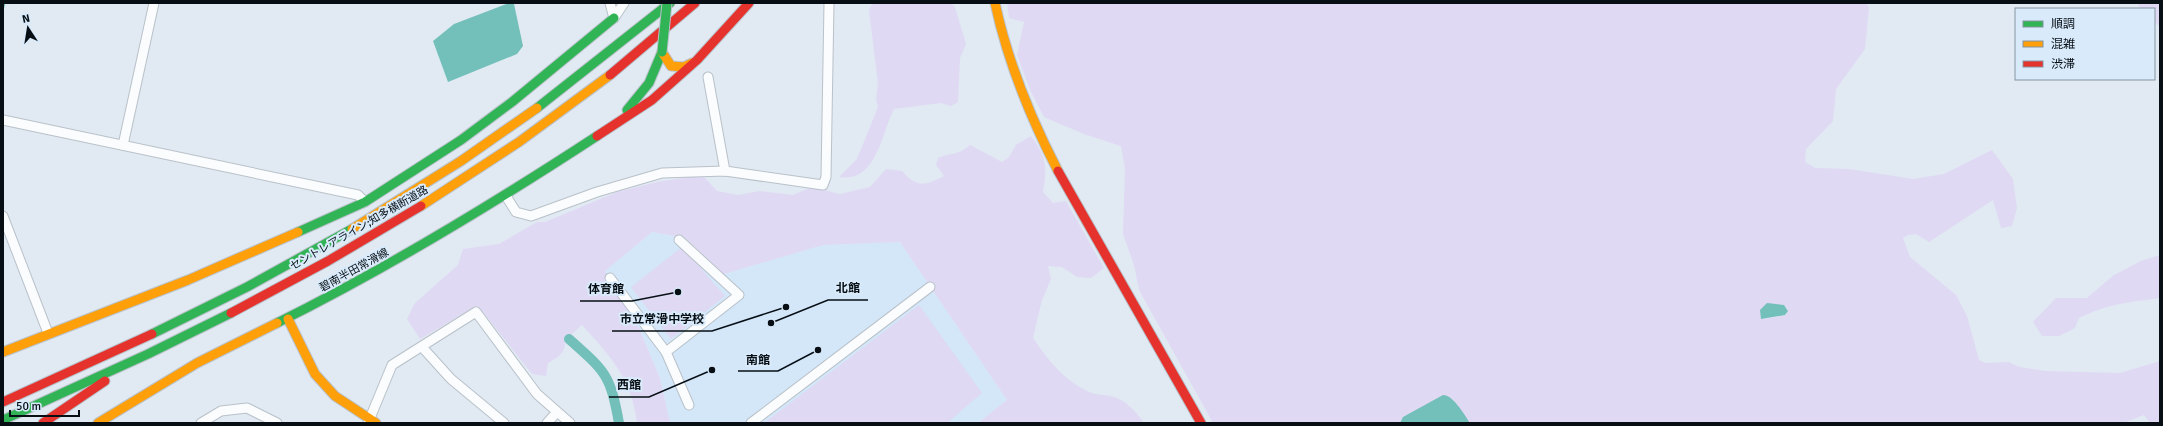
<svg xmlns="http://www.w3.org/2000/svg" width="2163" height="426" font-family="Signika,'Noto Sans JP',sans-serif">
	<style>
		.built { fill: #d3e7f9 }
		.green { fill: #dfd9f4; fill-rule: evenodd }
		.water { fill: #73bfb9 }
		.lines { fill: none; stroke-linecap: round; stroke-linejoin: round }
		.stream { stroke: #73bfb9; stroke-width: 3 }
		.canal { stroke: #73bfb9; stroke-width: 10 }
		.street-casing { stroke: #b9c1c9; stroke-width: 11 }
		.fast-casing { stroke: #b9c1c9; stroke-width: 11 }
		.slow-casing { stroke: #b9c1c9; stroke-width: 11 }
		.jam-casing { stroke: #b9c1c9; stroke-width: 11 }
		.street { stroke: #fafcfd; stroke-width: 9 }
		.fast { stroke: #30b455; stroke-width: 9 }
		.slow { stroke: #ff9f0a; stroke-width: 9 }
		.jam { stroke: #e5322d; stroke-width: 9 }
		.fast-bridge-casing { stroke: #b9c1c9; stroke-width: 11; stroke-linecap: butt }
		.fast-bridge { stroke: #30b455; stroke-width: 9 }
		.labels { text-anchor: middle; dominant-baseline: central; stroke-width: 4; stroke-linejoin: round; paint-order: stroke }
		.street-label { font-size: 11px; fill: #070f15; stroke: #d9ebfb }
		.leader { fill: none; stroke: #070f15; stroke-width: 1.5 }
		.callout-dot { fill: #070f15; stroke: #d9ebfb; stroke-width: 1.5 }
		.callout-label { font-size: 12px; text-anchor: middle; font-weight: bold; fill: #070f15; stroke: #d9ebfb; stroke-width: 4; stroke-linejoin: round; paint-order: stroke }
	</style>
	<rect width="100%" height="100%" fill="#e1eaf3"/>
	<!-- built -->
	<polygon class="built" points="652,232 685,238 724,274 823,245 900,242 1007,400 978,423 670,423 660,377 639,328 605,271"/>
	<!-- green -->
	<g class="green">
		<path d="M 873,3 L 951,3 L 955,7 L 966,44 L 960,58 L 958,102 L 951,106 L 941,103 L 894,109 C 881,134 877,183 839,177 L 857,159 L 878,107 L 876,99 L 878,83 L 869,10 Z"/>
		<path d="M 1007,3 L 1866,3 L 1869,7 L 1865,49 L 1836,89 L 1833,121 L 1806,149 L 1805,162 L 1815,168 L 1849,169 L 1913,179 L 1944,174 L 1992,150 L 2013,179 L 2017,208 L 2012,226 L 2001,228 L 1993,200 L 1929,242 L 1916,234 L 1908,235 L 1903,238 L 1910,257 L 1956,295 L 1967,316 L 1979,360 L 1986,363 L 2009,362 L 2019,367 L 2045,371 L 2120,373 L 2160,361 L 2160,423 L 2150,423 L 2144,415 L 2123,423 L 1213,423 L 1139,290 L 1134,265 L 1123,234 L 1125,169 L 1121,146 L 1084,134 L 1044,117 L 1030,90 L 1017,55 L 1024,22 L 1009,18 ZM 1777,304 L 1784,305 L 1788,309 L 1786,315 L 1764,319 Z"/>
		<polygon points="2138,3 2160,3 2160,27 2154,21 2154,9 2140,9"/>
		<path d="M 1031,136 C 1047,157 1047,167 1043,192 L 1053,203 L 1066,201 L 1104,268 L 1091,278 L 1077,277 L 1062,267 L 1048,266 L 1051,279 L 1042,300 L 1033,338 C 1047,359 1064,380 1087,391 C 1096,396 1108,394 1117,398 C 1128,403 1137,413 1144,423 L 978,423 L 1007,400 L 900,242 L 823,245 L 724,274 L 685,238 L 652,232 L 605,271 L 639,328 L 660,378 L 670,423 L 637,423 C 632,379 611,357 582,325 L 565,340 C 566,353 558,357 548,363 L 546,376 L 532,374 L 483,312 L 471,309 L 420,339 L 407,319 L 415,303 L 458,265 L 463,249 L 499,244 L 537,222 L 545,222 L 617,192 L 657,182 L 698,176 L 703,176 L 717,191 L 738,195 L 760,191 L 793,195 L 812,187 L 840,194 L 870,187 L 886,169 L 902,171 C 917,188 925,186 944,176 L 936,165 L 938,158 C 952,152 958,156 970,145 L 1002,162 L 1009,157 L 1016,145 Z"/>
		<polygon points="682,247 725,296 671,339 631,287"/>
		<path d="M 2160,255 L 2160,298 C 2129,302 2108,304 2079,318 L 2075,328 L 2059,336 L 2042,336 L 2033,322 L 2056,298 L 2087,298 L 2114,275 L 2141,261 Z"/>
		<polygon points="919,305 982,393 947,423 764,423"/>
	</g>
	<!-- water -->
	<g class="water">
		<polygon points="509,3 514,4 523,46 517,54 448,82 433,41 454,24"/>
		<polygon points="1767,303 1784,305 1788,311 1785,315 1761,319 1760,310"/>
		<path d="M 1443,395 C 1453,395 1464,414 1470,423 L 1400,423 L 1403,417 Z"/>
	</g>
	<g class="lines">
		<!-- stream -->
		<polyline class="stream" points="3,7 4,3"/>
		<!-- canal -->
		<path class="canal" d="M 569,339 C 606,372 610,374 619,423"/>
		<defs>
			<g id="street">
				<polyline points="610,3 614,18"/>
				<polyline points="614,18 624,3"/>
				<polyline points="708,77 725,171"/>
				<polyline points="3,120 358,195 365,202"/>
				<polyline points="123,145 154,3"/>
				<polyline points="506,196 516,212 531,216 597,192 662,173 725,171 823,185 826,177 829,3"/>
				<polyline points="3,216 48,333"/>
				<polyline points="610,278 666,352 689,405"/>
				<polyline points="422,347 451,379 504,423"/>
				<polyline points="666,352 739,295 679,240"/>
				<polyline points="201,423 221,411 247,408 277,423"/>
				<polyline points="368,423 392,365 476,312 537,394 570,423"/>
				<polyline points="547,423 557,412"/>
				<polyline points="751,423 930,287"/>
			</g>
			<g id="fast">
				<polyline points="537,108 670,3"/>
				<polyline points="627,110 649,83 662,52"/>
				<polyline points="298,232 365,202 461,140 512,102 614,18"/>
				<path d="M 277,323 C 388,268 493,204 597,136"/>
				<polyline points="152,334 247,287 352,229"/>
				<polyline points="3,420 148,354 231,313"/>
			</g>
			<g id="slow">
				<path d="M 995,3 C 1008,63 1030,117 1058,171"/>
				<polyline points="662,52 671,66 684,67 692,63"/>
				<polyline points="421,206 519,142 610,75"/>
				<polyline points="352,229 461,161 537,108"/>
				<polyline points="288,319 315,374 335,396 376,423"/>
				<polyline points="3,352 188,280 298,232"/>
				<polyline points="98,423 197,363 277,323"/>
			</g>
			<g id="jam">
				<polyline points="610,75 695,3"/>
				<polyline points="597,136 652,100 697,60 749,3"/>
				<polyline points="1058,171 1201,423"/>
				<polyline points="231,313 328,261 421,206"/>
				<polyline points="3,402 152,334"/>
				<polyline points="43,423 105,381"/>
			</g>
		</defs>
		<!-- street casing -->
		<use href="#street" class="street-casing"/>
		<!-- fast casing -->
		<use href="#fast" class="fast-casing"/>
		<!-- slow casing -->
		<use href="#slow" class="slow-casing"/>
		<!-- jam casing -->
		<use href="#jam" class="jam-casing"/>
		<!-- street -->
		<use href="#street" class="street"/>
		<!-- fast -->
		<use href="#fast" class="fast"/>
		<!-- slow -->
		<use href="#slow" class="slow"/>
		<!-- jam -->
		<use href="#jam" class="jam"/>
		<defs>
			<polyline id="fast-bridge" points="662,52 667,3"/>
		</defs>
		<!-- fast-bridge casing -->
		<use href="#fast-bridge" class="fast-bridge-casing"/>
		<!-- fast-bridge -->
		<use href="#fast-bridge" class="fast-bridge"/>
	</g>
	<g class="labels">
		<!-- street labels -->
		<g class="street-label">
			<text transform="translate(359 228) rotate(-30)">セントレアライン;知多横断道路</text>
			<text transform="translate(354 270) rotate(-29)">碧南半田常滑線</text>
		</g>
	</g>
	<!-- callouts -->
	<path class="leader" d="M771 323L828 300H868M678 292L632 301H580M786 307L712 331H612M818 350L778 371H738M712 370L649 397H609"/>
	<g class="callout-dot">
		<circle cx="771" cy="323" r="4"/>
		<circle cx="678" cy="292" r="4"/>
		<circle cx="786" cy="307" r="4"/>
		<circle cx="818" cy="350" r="4"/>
		<circle cx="712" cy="370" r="4"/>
	</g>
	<g class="callout-label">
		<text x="848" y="292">北館</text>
		<text x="606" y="293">体育館</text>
		<text x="662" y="323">市立常滑中学校</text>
		<text x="758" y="364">南館</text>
		<text x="629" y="389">西館</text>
	</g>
	<!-- border -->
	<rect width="2163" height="426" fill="none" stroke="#070f15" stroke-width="8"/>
	<!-- legend -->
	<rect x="2015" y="8" width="140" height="72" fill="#d9ebfb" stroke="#85939f"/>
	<rect x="2023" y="21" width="20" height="6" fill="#30b455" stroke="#85939f"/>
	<text x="2051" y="28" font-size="12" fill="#070f15">順調</text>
	<rect x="2023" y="41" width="20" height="6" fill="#ff9f0a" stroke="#85939f"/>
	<text x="2051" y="48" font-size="12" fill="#070f15">混雑</text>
	<rect x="2023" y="61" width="20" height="6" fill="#e5322d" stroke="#85939f"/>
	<text x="2051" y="68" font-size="12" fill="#070f15">渋滞</text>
	<!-- north arrow -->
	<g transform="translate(28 28) rotate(348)" stroke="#d9ebfb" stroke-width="3" paint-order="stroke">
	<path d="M0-3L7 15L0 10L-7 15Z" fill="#070f15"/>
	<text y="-6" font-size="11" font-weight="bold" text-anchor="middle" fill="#070f15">N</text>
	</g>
	<!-- scale -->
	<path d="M10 410v6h69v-6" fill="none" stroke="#070f15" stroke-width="2"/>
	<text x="16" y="410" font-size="12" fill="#070f15" stroke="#d9ebfb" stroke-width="3" paint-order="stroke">50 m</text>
</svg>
